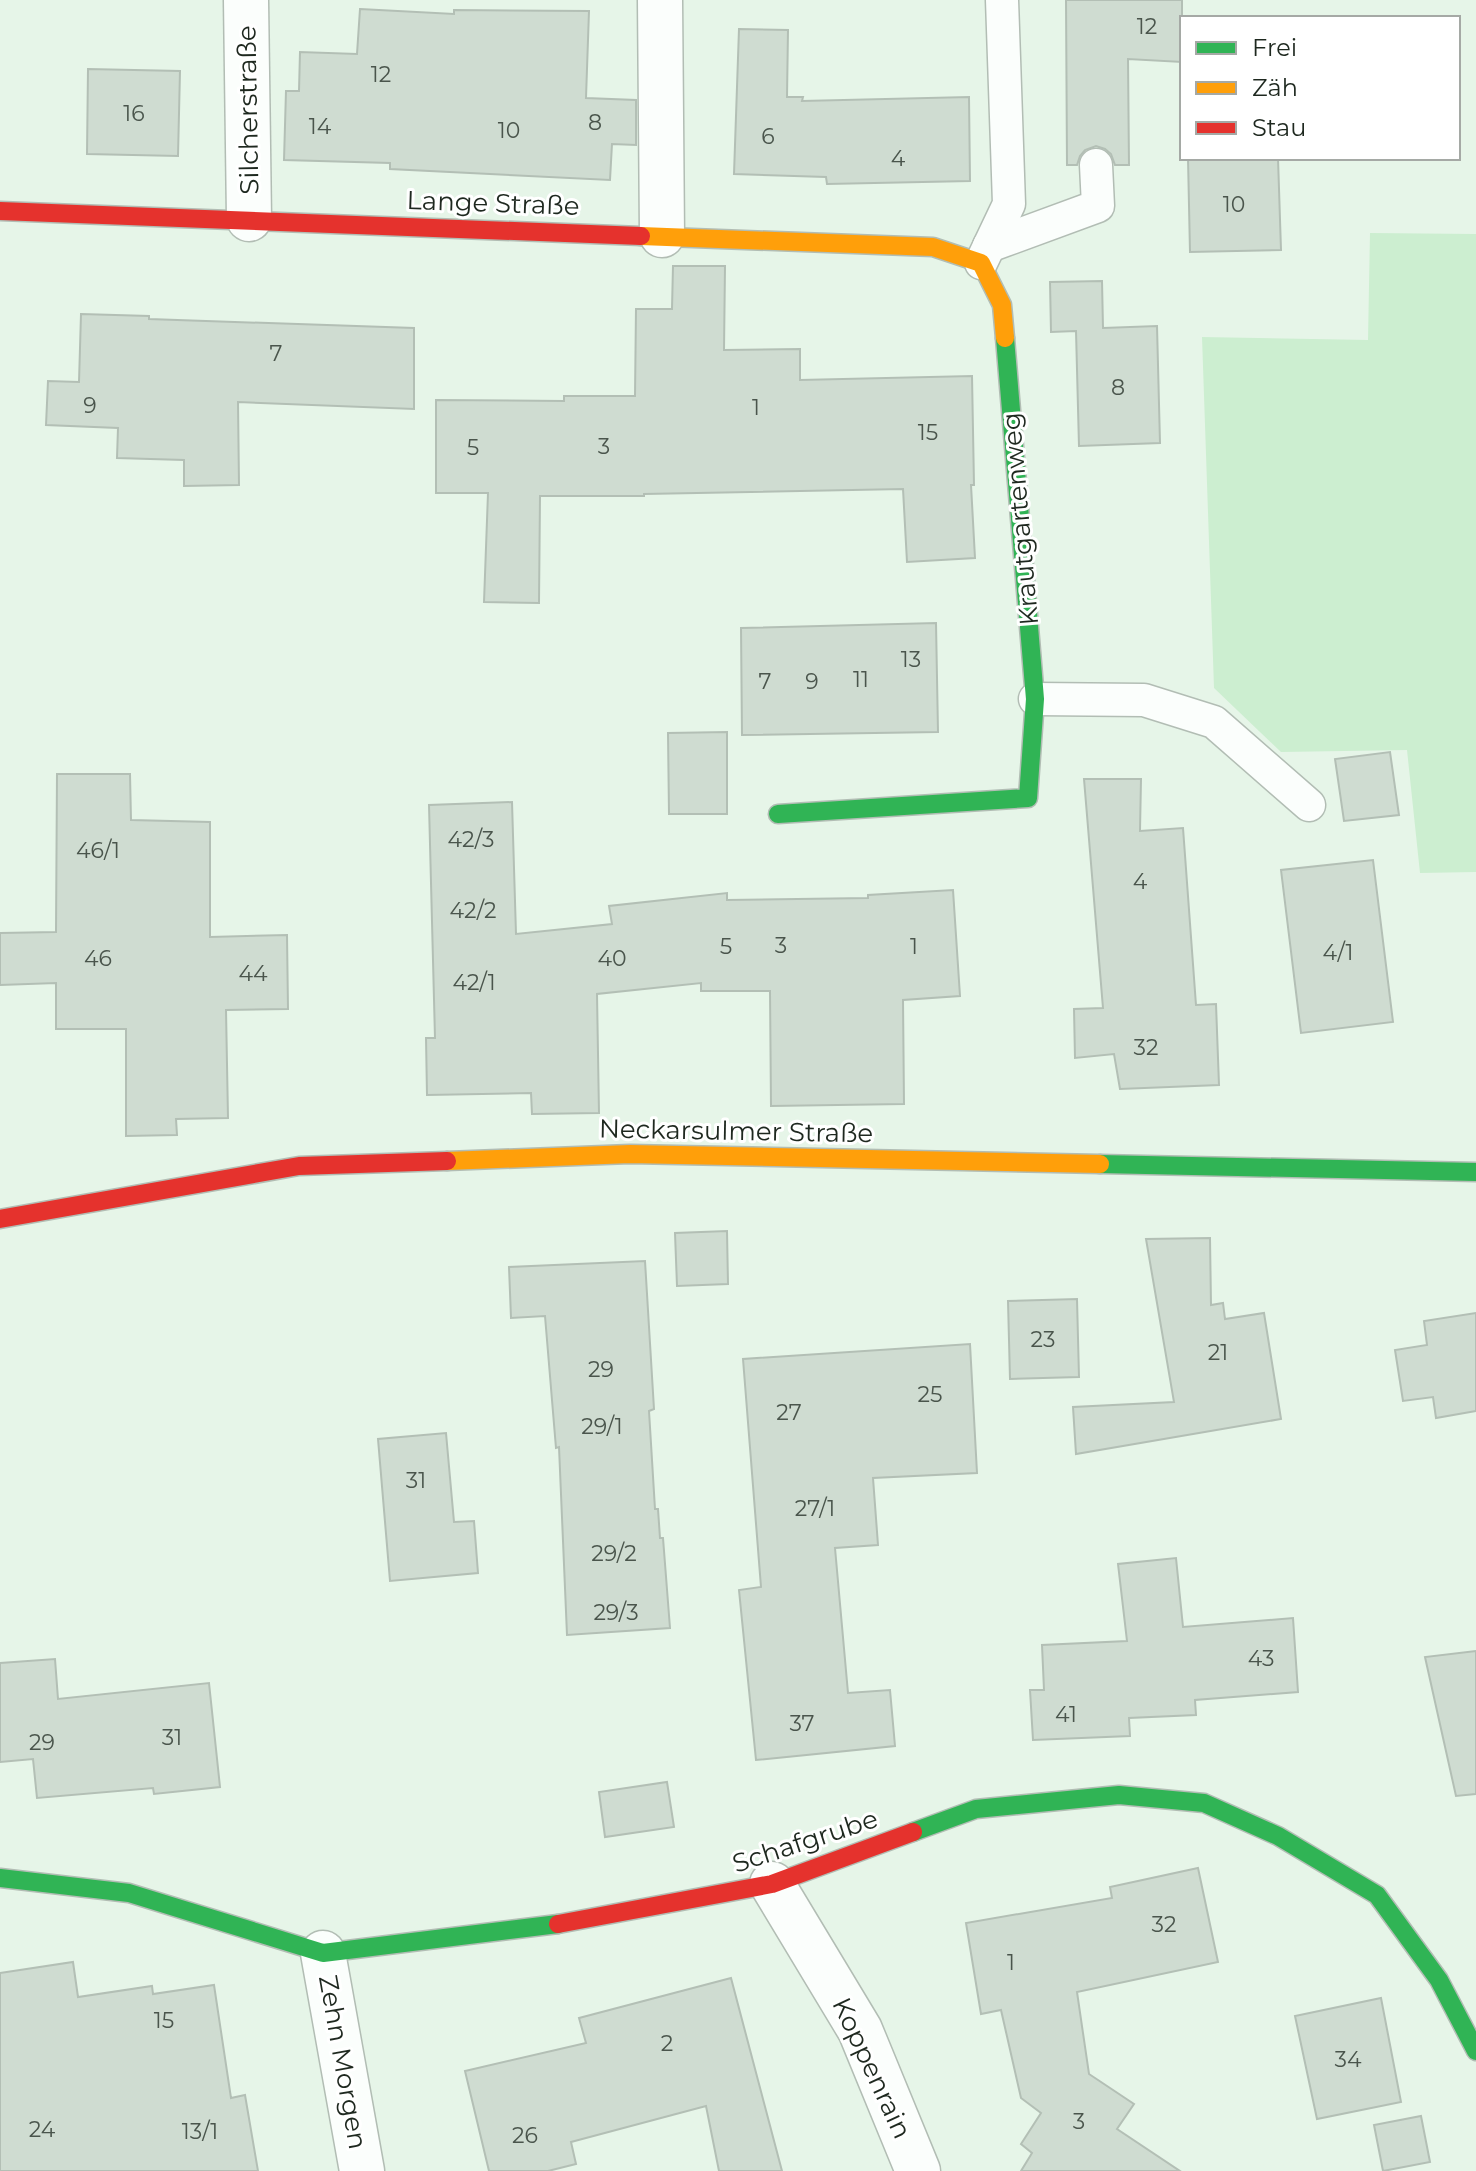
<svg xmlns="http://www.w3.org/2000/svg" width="1476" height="2171" font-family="Montserrat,sans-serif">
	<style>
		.green { fill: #cceed0 }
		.building { fill: #cfdcd1; stroke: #b3bfb5; stroke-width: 2 }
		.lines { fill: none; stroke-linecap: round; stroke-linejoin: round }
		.lane-casing { stroke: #b2bdb4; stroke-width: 35 }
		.street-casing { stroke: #b2bdb4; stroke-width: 47 }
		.fast-casing { stroke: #b2bdb4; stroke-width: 21 }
		.slow-casing { stroke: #b2bdb4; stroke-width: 21 }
		.jam-casing { stroke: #b2bdb4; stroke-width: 21 }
		.lane { stroke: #fbfefc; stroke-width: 32 }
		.street { stroke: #fbfefc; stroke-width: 44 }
		.fast { stroke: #30b455; stroke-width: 18 }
		.slow { stroke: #ff9f0a; stroke-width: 18 }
		.jam { stroke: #e5322d; stroke-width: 18 }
		.labels { text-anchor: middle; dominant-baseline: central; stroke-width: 6; stroke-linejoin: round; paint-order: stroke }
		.number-label { font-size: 22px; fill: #4a554c }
		.street-label { font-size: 26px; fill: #1e281f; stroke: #fff }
	</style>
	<rect width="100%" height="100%" fill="#e6f5e8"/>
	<!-- green -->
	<polygon class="green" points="1370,233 1476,234 1476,872 1420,873 1407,750 1281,752 1214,688 1202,337 1368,340"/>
	<!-- building -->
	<g class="building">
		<polygon points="1066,0 1182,0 1182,62 1128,59 1129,165 1115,165 1111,154 1105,149 1096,146 1085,150 1080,156 1077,165 1067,165"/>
		<polygon points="360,9 454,14 454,10 589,11 586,98 636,100 636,145 612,144 610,180 390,169 390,163 284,160 286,91 299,91 300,52 357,54"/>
		<polygon points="739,29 788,30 787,97 803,97 802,101 969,97 970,181 827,184 826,177 734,174"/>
		<polygon points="88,69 180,71 178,156 87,154"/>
		<polygon points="1188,158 1278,158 1281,250 1190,252"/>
		<polygon points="673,266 725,266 724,350 800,349 800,380 972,376 974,485 971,485 975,558 907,562 903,489 644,494 644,496 540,496 539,603 484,602 488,493 436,493 436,400 564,401 564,396 635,396 636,309 672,309"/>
		<polygon points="1102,281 1103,328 1157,326 1160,443 1079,446 1076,331 1051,332 1050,282"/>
		<polygon points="81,314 149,316 149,319 414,328 414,409 238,402 239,485 184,486 184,460 117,458 118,428 46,425 48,381 79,382"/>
		<polygon points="936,623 938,732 742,735 741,628"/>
		<polygon points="727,732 727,814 669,814 668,733"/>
		<polygon points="1390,752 1399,815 1344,821 1335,759"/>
		<polygon points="57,774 130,774 131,820 210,822 210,937 287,935 288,1009 226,1010 228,1118 176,1119 177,1135 126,1136 126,1029 56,1029 56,983 0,985 0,933 56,932"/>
		<polygon points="1084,779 1141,779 1140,831 1183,828 1196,1005 1216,1004 1219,1085 1120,1089 1114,1054 1075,1058 1074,1009 1103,1008"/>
		<polygon points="512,802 516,934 612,924 609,906 727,893 727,900 868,898 868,895 953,890 960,996 903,1000 904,1104 771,1106 770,991 701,991 701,983 597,994 599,1113 532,1114 531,1093 427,1095 426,1038 435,1038 429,805"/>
		<polygon points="1373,860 1393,1022 1301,1033 1281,870"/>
		<polygon points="727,1231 728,1284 677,1286 675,1233"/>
		<polygon points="1210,1238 1211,1305 1223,1303 1225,1319 1264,1313 1281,1419 1076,1454 1073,1407 1174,1402 1146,1239"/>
		<polygon points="645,1261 654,1409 649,1411 655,1509 658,1509 660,1538 663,1538 670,1628 567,1635 559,1447 556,1448 545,1316 511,1318 509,1267"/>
		<polygon points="1077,1299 1079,1377 1010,1379 1008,1301"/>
		<polygon points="1476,1313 1476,1411 1436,1418 1433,1397 1403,1401 1395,1350 1427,1345 1424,1321"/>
		<polygon points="970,1344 977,1473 873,1478 878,1545 835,1548 848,1693 890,1690 895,1746 756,1760 739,1590 761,1587 743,1359"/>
		<polygon points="446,1433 454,1522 474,1521 478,1573 390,1581 378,1439"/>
		<polygon points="1176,1558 1183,1627 1293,1618 1298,1692 1195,1700 1196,1715 1129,1718 1130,1736 1033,1740 1030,1690 1044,1690 1042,1645 1127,1641 1118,1564"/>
		<polygon points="1476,1651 1476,1794 1456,1796 1425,1657"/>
		<polygon points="55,1659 58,1699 209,1683 220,1787 154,1794 153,1788 37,1798 33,1759 0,1762 0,1663"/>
		<polygon points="667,1782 674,1827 605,1837 599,1792"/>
		<polygon points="1198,1868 1218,1962 1077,1992 1089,2074 1134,2104 1117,2129 1180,2171 1021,2171 1032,2153 1021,2144 1041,2113 1021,2098 1001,2010 981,2014 966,1923 1112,1898 1110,1887"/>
		<polygon points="73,1962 78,1997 152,1986 153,1994 214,1985 231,2098 245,2095 258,2171 0,2171 0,1973"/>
		<polygon points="731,1978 782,2171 719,2171 706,2106 571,2142 576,2164 548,2171 489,2171 465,2071 586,2043 579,2018"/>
		<polygon points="1381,1998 1401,2102 1317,2119 1295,2016"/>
		<polygon points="1421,2116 1430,2162 1383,2171 1374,2125"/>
	</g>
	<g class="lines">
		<defs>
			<g id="lane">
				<polyline points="989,246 1098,206 1096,165"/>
				<polyline points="981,263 1009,204 1002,0"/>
				<polyline points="1035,699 1144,700 1214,722 1309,805"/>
			</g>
			<g id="street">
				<polyline points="246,0 249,219"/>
				<polyline points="660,0 662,235"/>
				<polyline points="772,1884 860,2030 918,2171"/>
				<polyline points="323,1953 362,2171"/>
			</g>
			<g id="fast">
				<polyline points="778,814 1028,798 1035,699 1005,338"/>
				<polyline points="1100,1164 1476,1172"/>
				<polyline points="913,1832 976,1809 1119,1795 1204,1803 1278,1836 1377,1895 1439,1980 1476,2051"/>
				<polyline points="0,1878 129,1893 323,1953 558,1924"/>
			</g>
			<g id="slow">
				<polyline points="641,236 933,247 981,263 1002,305 1005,338"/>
				<polyline points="447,1161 630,1154 1100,1164"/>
			</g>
			<g id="jam">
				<polyline points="0,211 641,236"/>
				<polyline points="0,1219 299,1166 447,1161"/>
				<polyline points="558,1924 772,1884 913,1832"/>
			</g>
		</defs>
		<!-- lane casing -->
		<use href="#lane" class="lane-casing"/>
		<!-- street casing -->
		<use href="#street" class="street-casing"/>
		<!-- fast casing -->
		<use href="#fast" class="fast-casing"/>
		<!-- slow casing -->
		<use href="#slow" class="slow-casing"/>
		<!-- jam casing -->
		<use href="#jam" class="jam-casing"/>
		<!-- lane -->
		<use href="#lane" class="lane"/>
		<!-- street -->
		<use href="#street" class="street"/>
		<!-- fast -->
		<use href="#fast" class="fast"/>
		<!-- slow -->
		<use href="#slow" class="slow"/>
		<!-- jam -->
		<use href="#jam" class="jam"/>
	</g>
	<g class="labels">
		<!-- number labels -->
		<g class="number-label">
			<text x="1147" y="26">12</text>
			<text x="381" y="74">12</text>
			<text x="134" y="113">16</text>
			<text x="595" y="122">8</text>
			<text x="320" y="126">14</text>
			<text x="509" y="130">10</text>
			<text x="768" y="136">6</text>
			<text x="898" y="158">4</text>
			<text x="1234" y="204">10</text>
			<text x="276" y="353">7</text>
			<text x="1118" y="387">8</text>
			<text x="90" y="405">9</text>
			<text x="756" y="407">1</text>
			<text x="928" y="432">15</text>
			<text x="604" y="446">3</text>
			<text x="473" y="447">5</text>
			<text x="911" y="659">13</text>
			<text x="861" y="679">11</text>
			<text x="765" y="681">7</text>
			<text x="812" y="681">9</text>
			<text x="471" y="839">42/3</text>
			<text x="98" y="850">46/1</text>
			<text x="1140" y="881">4</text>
			<text x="473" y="910">42/2</text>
			<text x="781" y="945">3</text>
			<text x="726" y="946">5</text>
			<text x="914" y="946">1</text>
			<text x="1338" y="952">4/1</text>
			<text x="98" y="958">46</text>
			<text x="612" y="958">40</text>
			<text x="253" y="973">44</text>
			<text x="474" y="982">42/1</text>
			<text x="1146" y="1047">32</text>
			<text x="1043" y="1339">23</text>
			<text x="1218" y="1352">21</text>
			<text x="601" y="1369">29</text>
			<text x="930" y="1394">25</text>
			<text x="789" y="1412">27</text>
			<text x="602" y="1426">29/1</text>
			<text x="416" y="1480">31</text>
			<text x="815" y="1508">27/1</text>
			<text x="614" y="1553">29/2</text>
			<text x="616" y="1612">29/3</text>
			<text x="1261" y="1658">43</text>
			<text x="1066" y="1714">41</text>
			<text x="802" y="1723">37</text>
			<text x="172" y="1737">31</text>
			<text x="42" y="1742">29</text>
			<text x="1164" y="1924">32</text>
			<text x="1011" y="1962">1</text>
			<text x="164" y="2020">15</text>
			<text x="667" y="2043">2</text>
			<text x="1348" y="2059">34</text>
			<text x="1079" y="2121">3</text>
			<text x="42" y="2129">24</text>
			<text x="200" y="2131">13/1</text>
			<text x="525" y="2135">26</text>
		</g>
		<!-- street labels -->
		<g class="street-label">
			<text transform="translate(248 110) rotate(-91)">Silcherstraße</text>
			<text transform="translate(493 203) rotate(2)">Lange Straße</text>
			<text transform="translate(1020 519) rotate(-95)">Krautgartenweg</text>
			<text transform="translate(736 1131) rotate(1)">Neckarsulmer Straße</text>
			<text transform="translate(805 1841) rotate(-18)">Schafgrube</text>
			<text transform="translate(343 2062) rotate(80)">Zehn Morgen</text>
			<text transform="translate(872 2068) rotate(65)">Koppenrain</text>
		</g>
	</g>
	<!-- legend -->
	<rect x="1180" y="16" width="280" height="144" fill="#ffffff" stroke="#a5a9a5" stroke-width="2"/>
	<rect x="1196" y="42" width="40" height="12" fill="#30b455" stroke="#a5a9a5" stroke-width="2"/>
	<text x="1252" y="56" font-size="24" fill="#1e281f">Frei</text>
	<rect x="1196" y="82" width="40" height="12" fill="#ff9f0a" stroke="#a5a9a5" stroke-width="2"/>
	<text x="1252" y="96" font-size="24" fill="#1e281f">Zäh</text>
	<rect x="1196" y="122" width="40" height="12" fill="#e5322d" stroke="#a5a9a5" stroke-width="2"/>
	<text x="1252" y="136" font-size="24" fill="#1e281f">Stau</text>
</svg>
